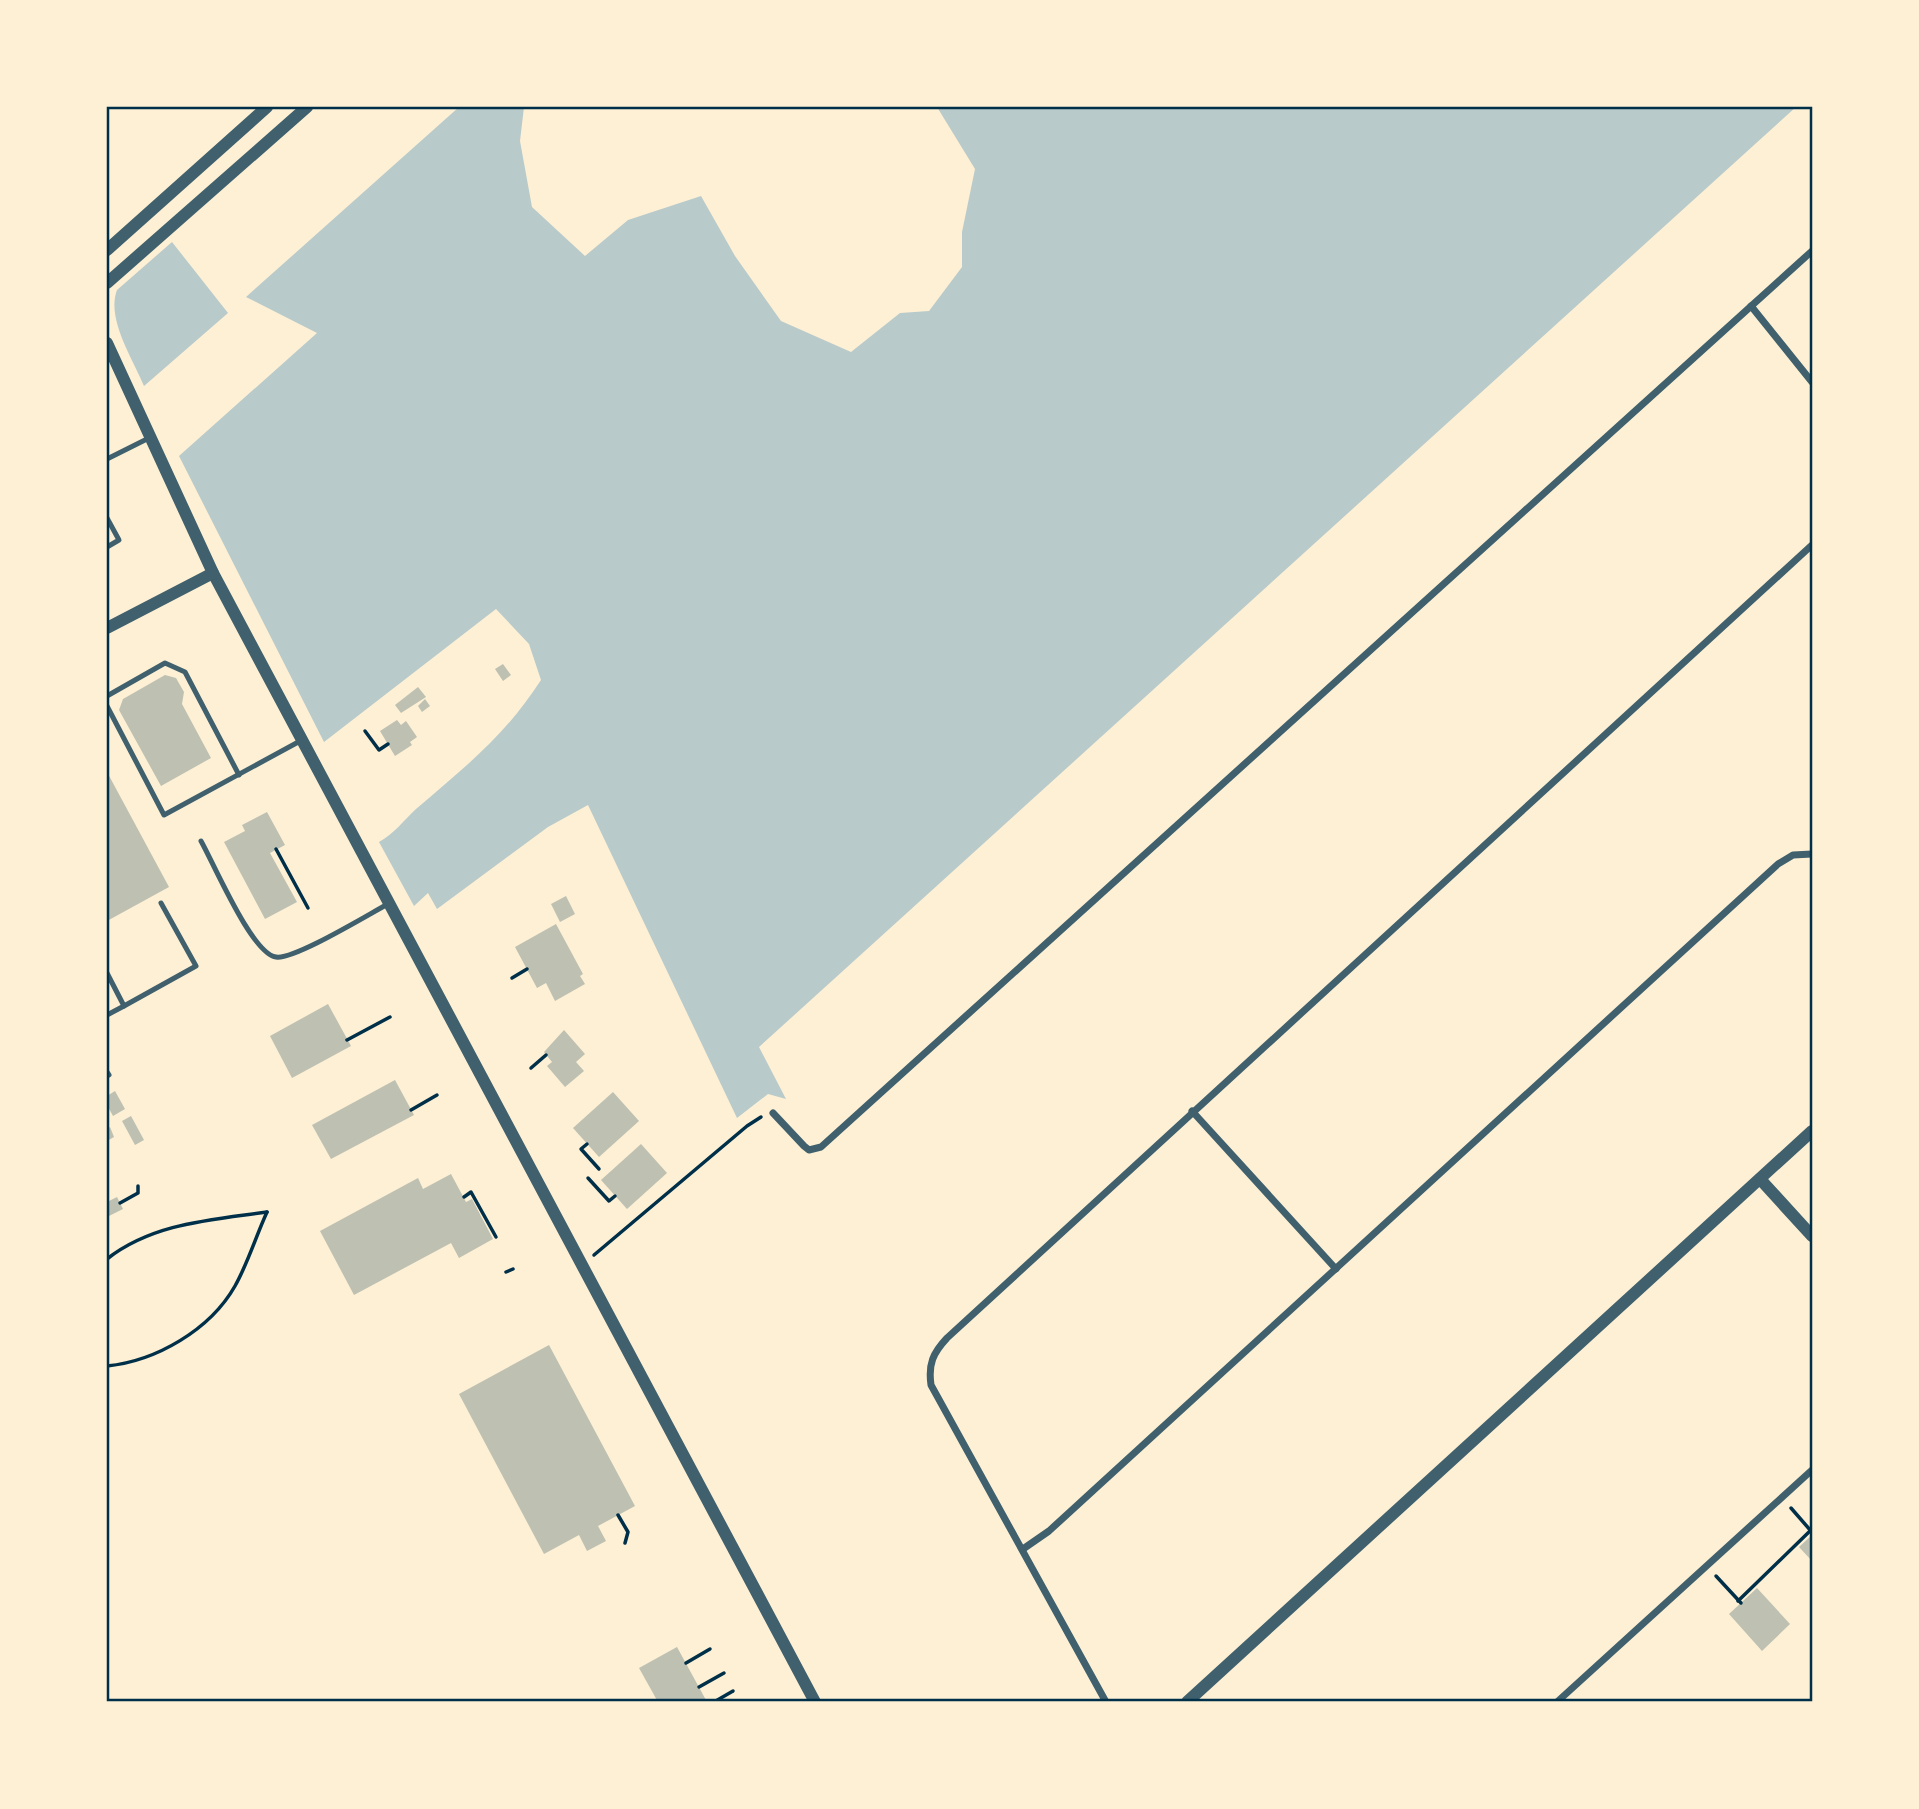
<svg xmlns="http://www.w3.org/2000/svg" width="1919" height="1809" font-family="'Asap Condensed',sans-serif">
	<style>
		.green { fill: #b9caca }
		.building { fill: #bec0b2 }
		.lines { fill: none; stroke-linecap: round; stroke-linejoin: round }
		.path { stroke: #003049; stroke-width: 3.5 }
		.service { stroke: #3f606c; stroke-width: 5 }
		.minor { stroke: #3f606c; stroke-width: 7 }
		.tertiary { stroke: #3f606c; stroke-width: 12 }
		.neatline { fill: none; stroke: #003049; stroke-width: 2.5 }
	</style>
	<rect width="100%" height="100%" fill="#fdf0d5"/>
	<!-- green -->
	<g class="green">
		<path d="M 459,107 L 524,107 L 520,141 L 532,207 L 585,256 L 628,220 L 701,196 L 735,256 L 781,321 L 851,352 L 900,313 L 929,311 L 962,267 L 962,232 L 975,169 L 937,107 L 1796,107 L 759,1047 L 786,1099 L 768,1094 L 737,1118 L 588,805 L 548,827 L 437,909 L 428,893 L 414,906 L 379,842 C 395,833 403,821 416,809 C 466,766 504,737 541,680 L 529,644 L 496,609 L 324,742 L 179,456 L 317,333 L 246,297 Z"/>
		<path d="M 172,242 L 228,313 L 144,386 C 133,359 106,319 117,290 Z"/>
	</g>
	<!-- building -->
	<g class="building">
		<polygon points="503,664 511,675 503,681 495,669"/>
		<polygon points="165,675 176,678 184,692 182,704 211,758 161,786 119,710 123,699"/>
		<polygon points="418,687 426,697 401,713 395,705"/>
		<polygon points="425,699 430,706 422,712 418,706"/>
		<polygon points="397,720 401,725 406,721 417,737 410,742 412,745 395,756 380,731"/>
		<polygon points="107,772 169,887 107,921"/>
		<polygon points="267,812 285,845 270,853 297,902 265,919 224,842 245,831 242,825"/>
		<polygon points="566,896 575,914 560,922 551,904"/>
		<polygon points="556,924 583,974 580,976 585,984 555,1001 546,983 537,988 515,947"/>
		<polygon points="328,1004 351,1046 292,1078 270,1036"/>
		<polygon points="564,1030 585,1054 576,1062 584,1071 565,1087 547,1066 552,1062 544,1052"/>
		<polygon points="395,1080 414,1115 331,1159 312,1125"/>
		<polygon points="115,1091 125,1109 113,1116 107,1105 107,1096"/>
		<polygon points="613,1092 639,1121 599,1157 573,1128"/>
		<polygon points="131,1116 144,1140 135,1145 122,1121"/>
		<polygon points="110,1127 114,1137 107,1141 107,1129"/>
		<polygon points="641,1144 667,1173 627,1209 601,1180"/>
		<polygon points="451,1174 466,1202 472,1199 493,1239 459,1258 451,1243 354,1295 320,1231 418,1178 423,1189"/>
		<polygon points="117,1197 123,1209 107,1217 107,1202"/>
		<polygon points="549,1345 635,1506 598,1526 606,1541 587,1551 579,1535 544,1554 459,1394"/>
		<polygon points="1812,1535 1812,1561 1799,1547"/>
		<polygon points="1757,1588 1790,1624 1762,1651 1729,1614"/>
		<polygon points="677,1647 707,1702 658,1702 639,1668"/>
	</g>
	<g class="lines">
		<!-- path -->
		<g class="path">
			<polyline points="365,731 379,750 388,744"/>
			<polyline points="276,849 308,908"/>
			<polyline points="512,978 527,969"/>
			<polyline points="347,1040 390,1017"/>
			<polyline points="531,1068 546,1055"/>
			<polyline points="411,1110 437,1095"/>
			<polyline points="587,1144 581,1149 599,1169"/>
			<polyline points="588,1178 609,1201 615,1196"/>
			<polyline points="464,1197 471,1192 496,1237"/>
			<polyline points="120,1203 138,1193 138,1186"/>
			<polyline points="594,1255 747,1126 761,1117"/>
			<path d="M 107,1259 C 153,1223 211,1220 267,1212"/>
			<polyline points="506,1272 513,1269"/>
			<path d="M 107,1366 C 156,1361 210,1330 235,1286 C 248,1263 256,1236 267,1212"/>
			<polyline points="1791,1508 1811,1531"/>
			<polyline points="618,1515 628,1532 625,1543"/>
			<polyline points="1716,1576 1741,1603"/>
			<polyline points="1738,1601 1811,1530"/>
			<polyline points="686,1663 710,1649"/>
			<polyline points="699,1687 724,1673"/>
			<polyline points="714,1702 733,1691"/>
		</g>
		<!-- service -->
		<g class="service">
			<polyline points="107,459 149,438"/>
			<polyline points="107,518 119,540 107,547"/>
			<polyline points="107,696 165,663 185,672 239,775"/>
			<polyline points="107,706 164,815 302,740"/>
			<path d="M 201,841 C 214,864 252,954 276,957 C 294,960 369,914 388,904"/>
			<polyline points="107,973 124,1006 107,1015"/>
			<polyline points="124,1006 196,966 161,903"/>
			<polyline points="107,1072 109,1075"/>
		</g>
		<!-- minor -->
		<g class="minor">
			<polyline points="1751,306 1812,382"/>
			<polyline points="1192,1111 1336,1269"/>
			<polyline points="773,1113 804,1146 809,1150 821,1147 1812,251"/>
			<polyline points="1023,1549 1049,1531 1778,864 1793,855 1812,854"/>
			<path d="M 1106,1702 L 931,1385 C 928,1364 933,1353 947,1338 L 1812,545"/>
			<polyline points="1557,1702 1812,1470"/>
		</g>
		<!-- tertiary -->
		<g class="tertiary">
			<polyline points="107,250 267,107"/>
			<polyline points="107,283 307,107"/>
			<polyline points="107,343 213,573 815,1702"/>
			<polyline points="107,628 213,573"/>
			<polyline points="1760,1179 1812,1236"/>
			<polyline points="1187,1702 1812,1131"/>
		</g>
	</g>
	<!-- border -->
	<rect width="1919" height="1809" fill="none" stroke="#fdf0d5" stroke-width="217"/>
	<rect x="108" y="108" width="1703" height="1592" class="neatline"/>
</svg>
